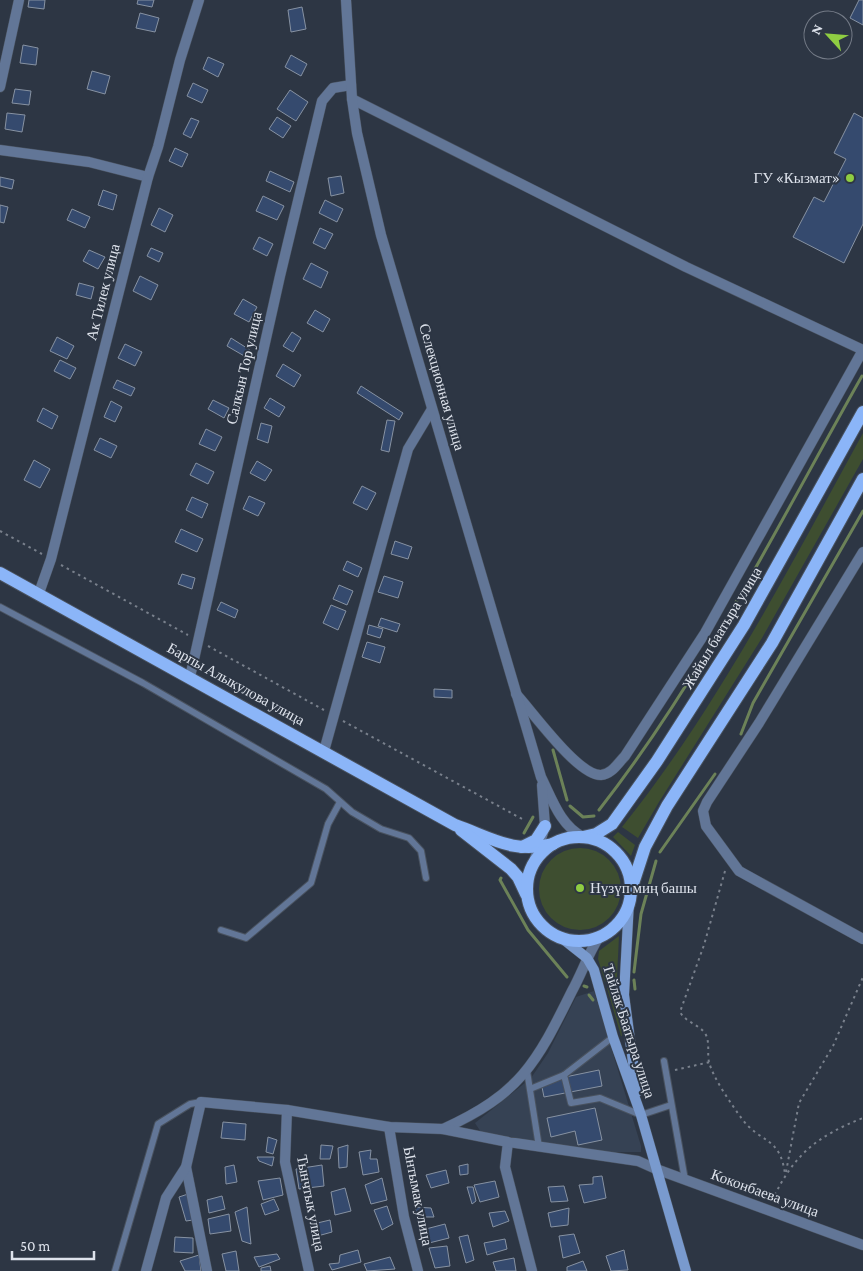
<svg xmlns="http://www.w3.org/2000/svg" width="863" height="1271" font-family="'Crimson Pro',serif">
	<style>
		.built { fill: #364254 }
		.green { fill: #3e4e30 }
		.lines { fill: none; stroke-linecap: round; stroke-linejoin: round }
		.stream { stroke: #6c8258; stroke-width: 3 }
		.building { fill: #354a6e; stroke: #8792a2 }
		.service-casing { stroke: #49525f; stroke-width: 8 }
		.minor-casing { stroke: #49525f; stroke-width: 11 }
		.tertiary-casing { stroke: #49525f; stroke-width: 11 }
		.secondary-casing { stroke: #49525f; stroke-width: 11 }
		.primary-casing { stroke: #49525f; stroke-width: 14 }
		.path { stroke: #79808c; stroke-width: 2; stroke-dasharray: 2.5 4; stroke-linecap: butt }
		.service { stroke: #627697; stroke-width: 6 }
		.minor { stroke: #627697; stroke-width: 10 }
		.tertiary { stroke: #627697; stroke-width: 10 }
		.secondary { stroke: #799ace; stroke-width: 10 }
		.primary { stroke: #8bb5f8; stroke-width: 12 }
		.poi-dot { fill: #8fcd42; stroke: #2d3644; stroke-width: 2 }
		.labels { text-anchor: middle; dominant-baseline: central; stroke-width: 4; stroke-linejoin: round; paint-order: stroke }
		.poi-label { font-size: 15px; fill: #dee3ec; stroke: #2d3644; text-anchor: end }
		.street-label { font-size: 15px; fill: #dee3ec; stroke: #2d3644 }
	</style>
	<rect width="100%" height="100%" fill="#2d3644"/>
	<!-- built -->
	<polygon class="built" points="594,991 641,1146 641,1152 603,1152 481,1132 475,1123 531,1078 548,1053 576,997"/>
	<!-- green -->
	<g class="green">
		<path d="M 863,433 L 863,459 L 762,638 L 659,802 L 638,838 L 622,827 C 718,707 789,568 863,433 Z"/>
		<polygon points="618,832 635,845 631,856 613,837"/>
		<circle cx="580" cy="889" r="41"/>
		<polygon points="619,936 617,978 605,982 598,959 599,951"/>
		<polygon points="617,985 622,1036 621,1036 607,988"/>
	</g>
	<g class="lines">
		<!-- stream -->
		<g class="stream">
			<polyline points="741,734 753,703 863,511"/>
			<polyline points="553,750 567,800"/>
			<polyline points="570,806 583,817 594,816"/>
			<path d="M 599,810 C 703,677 779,523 862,376"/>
			<polyline points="524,833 533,817"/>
			<polyline points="660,852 715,774"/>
			<polyline points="501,878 500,880 528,930 567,977"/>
			<polyline points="634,972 641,914 656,861"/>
			<polyline points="634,980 635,989"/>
			<polyline points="584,986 587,987"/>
			<polyline points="589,995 593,1000"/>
		</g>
	</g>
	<!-- building -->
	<g class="building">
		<polygon points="29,0 45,0 44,9 28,7"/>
		<polygon points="138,0 154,0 152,7 137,4"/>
		<polygon points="859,0 863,0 863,25 850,18"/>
		<polygon points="302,7 306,29 291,32 288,10"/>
		<polygon points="140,13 159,18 155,32 136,28"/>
		<polygon points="23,45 38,48 36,65 20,63"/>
		<polygon points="291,55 307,64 301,76 285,67"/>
		<polygon points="208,57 224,64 218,77 203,69"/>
		<polygon points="92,71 110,76 105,94 87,89"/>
		<polygon points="193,83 208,90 202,103 187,96"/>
		<polygon points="15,89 31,91 29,105 12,103"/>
		<polygon points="290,90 308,102 296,121 277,109"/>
		<polygon points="7,113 25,115 22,132 5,129"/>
		<polygon points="854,113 863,118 863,224 844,263 793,237 814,197 824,202 846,159 834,153"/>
		<polygon points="277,117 291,126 283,138 269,129"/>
		<polygon points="191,118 199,121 191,138 183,134"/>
		<polygon points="175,148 188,154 182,167 169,161"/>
		<polygon points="270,171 294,182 290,192 266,181"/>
		<polygon points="341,176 344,193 331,196 328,178"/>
		<polygon points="0,177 14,180 12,189 0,186"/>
		<polygon points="103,190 117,195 113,210 98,205"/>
		<polygon points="263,196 284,206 277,220 256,211"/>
		<polygon points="325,200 343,209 337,222 319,213"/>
		<polygon points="0,205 8,207 4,223 0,222"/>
		<polygon points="159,208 173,215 165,232 151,225"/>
		<polygon points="72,209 90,217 85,228 67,220"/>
		<polygon points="320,228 333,234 325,249 313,243"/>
		<polygon points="259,237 273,244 267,256 253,249"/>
		<polygon points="151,248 163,253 159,262 147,256"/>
		<polygon points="89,250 105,257 98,269 83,261"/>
		<polygon points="311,263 328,272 321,288 303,279"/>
		<polygon points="140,276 158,285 151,300 133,291"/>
		<polygon points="79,283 94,287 91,299 76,295"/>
		<polygon points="243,299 257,307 249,322 234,314"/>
		<polygon points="315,310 330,319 323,332 307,323"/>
		<polygon points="292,332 301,338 293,352 283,346"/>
		<polygon points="57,337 74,346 67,359 50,351"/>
		<polygon points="231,338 250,350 246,357 227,346"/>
		<polygon points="125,344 142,352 135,366 118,358"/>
		<polygon points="60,360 76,368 70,379 54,371"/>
		<polygon points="283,364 301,375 294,387 276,376"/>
		<polygon points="117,380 135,388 131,396 113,388"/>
		<polygon points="361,386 403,413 399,420 357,393"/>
		<polygon points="270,398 285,407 279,417 264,408"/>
		<polygon points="213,400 229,408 224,418 208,409"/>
		<polygon points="111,401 122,407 115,422 104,417"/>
		<polygon points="43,408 58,416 52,429 37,421"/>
		<polygon points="387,420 395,421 389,452 381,450"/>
		<polygon points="261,423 272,426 268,443 257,439"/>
		<polygon points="206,429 222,437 215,451 199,444"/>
		<polygon points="100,438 117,446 111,458 94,450"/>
		<polygon points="34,460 50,469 40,488 24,480"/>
		<polygon points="257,461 272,470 265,481 250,473"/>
		<polygon points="196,463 214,472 208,484 190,475"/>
		<polygon points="362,486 376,493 367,510 353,503"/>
		<polygon points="249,496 265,503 258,516 243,509"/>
		<polygon points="192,497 208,504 202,518 186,510"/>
		<polygon points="181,529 203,539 197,552 175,542"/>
		<polygon points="395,541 412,547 408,559 391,554"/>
		<polygon points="347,561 362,568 358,577 343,570"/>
		<polygon points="182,574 195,578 192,589 178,584"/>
		<polygon points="384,576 403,582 398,598 378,592"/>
		<polygon points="339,585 353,591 347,605 333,599"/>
		<polygon points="221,602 238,610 235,618 217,610"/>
		<polygon points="331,605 346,611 338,630 323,623"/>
		<polygon points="381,618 400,624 397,632 378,626"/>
		<polygon points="369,625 383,629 380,638 367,634"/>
		<polygon points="367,642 385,647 380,663 362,657"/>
		<polygon points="434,689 452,690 452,698 434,697"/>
		<polygon points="599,1070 602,1086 544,1097 541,1082"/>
		<polygon points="595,1108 602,1140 578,1145 575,1131 551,1137 547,1118"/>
		<polygon points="223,1122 246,1124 245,1140 221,1138"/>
		<polygon points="268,1137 277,1140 273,1154 266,1152"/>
		<polygon points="321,1145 333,1146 330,1159 320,1159"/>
		<polygon points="348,1145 347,1167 339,1168 338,1148"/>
		<polygon points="371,1150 370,1159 377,1159 379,1172 363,1175 359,1152"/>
		<polygon points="257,1157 274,1157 272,1166 259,1161"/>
		<polygon points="468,1164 468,1174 460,1175 459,1166"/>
		<polygon points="234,1165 237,1182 226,1184 225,1167"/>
		<polygon points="322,1165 324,1186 299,1189 296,1169"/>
		<polygon points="446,1170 449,1183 431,1188 426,1175"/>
		<polygon points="602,1176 606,1198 584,1203 579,1185 593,1184 593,1177"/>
		<polygon points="280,1178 283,1195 263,1200 258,1181"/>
		<polygon points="382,1178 387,1200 371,1204 365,1185"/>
		<polygon points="495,1181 499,1197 480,1202 474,1185"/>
		<polygon points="564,1186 568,1201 551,1202 548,1187"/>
		<polygon points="467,1187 473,1187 476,1201 472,1204"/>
		<polygon points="345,1188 351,1211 335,1215 331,1192"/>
		<polygon points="188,1194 193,1220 186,1221 179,1197"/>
		<polygon points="222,1196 225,1209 209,1213 207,1200"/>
		<polygon points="274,1199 279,1210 265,1215 261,1204"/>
		<polygon points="387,1206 393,1224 382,1230 374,1210"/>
		<polygon points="247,1207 251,1244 242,1241 235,1212"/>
		<polygon points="415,1207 431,1208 434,1217 417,1217"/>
		<polygon points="569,1208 568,1225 551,1227 548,1213"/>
		<polygon points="505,1211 509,1221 493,1227 489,1213"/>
		<polygon points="229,1214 231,1231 210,1234 208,1219"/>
		<polygon points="330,1220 332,1232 314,1237 313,1224"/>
		<polygon points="445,1224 449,1238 425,1244 422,1230"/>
		<polygon points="574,1234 580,1253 563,1258 559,1236"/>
		<polygon points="468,1235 474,1260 466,1263 459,1237"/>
		<polygon points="175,1237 193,1238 193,1253 174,1252"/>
		<polygon points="505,1239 507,1249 487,1255 484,1243"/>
		<polygon points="447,1246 450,1266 435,1268 429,1248"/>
		<polygon points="358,1250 361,1262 332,1270 329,1264 339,1263 340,1255"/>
		<polygon points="624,1250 628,1270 611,1271 606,1256"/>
		<polygon points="236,1251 239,1271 226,1271 222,1254"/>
		<polygon points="277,1254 280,1259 259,1267 254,1257"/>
		<polygon points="199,1255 201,1271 185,1271 180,1261"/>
		<polygon points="390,1257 395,1269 367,1271 364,1264"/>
		<polygon points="514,1258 516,1271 496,1271 493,1262"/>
		<polygon points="583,1261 587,1271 567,1271 567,1267"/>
		<polygon points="270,1266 271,1271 261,1271 261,1268"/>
	</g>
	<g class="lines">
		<defs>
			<g id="service">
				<polyline points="0,607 143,683 326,789 352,812 381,829 409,838 421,851 426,878"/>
				<polyline points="221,930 246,938 311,883 328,824 340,802"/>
				<polyline points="613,1037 564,1075 571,1103 600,1098 641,1115 671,1105"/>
				<polyline points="664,1061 685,1180"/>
				<polyline points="527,1071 539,1147"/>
				<polyline points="530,1089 564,1075"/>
				<polyline points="115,1271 158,1124 190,1104 201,1102"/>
			</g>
			<g id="minor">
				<polyline points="0,87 19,0"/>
				<polyline points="352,99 686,267 863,350"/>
				<polyline points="0,150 89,162 148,177"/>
				<polyline points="863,552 759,723 707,802 703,811 706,826 739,871 863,939"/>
				<polyline points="39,593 51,559 148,177 158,147 180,60 199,0"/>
				<polyline points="190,677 280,276 322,101 333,88 351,85"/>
				<path d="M 516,694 C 532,711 578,776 601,775 C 612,774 618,763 625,756 L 705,633 L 863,350"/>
				<polyline points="324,751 408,449 432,409"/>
				<polyline points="287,1110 285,1162 309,1271"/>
				<polyline points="389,1127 404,1217 418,1271"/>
				<path d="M 443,1129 C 520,1094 536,1064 572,991 C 582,973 588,954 599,937"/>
				<polyline points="508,1142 505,1167 532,1271"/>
				<polyline points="186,1167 207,1271"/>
				<polyline points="146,1271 166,1198 186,1167 201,1102 287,1110 389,1127 443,1129 508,1142 638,1161 656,1169"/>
			</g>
			<g id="tertiary">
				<path d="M 346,0 L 352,99 L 357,133 L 381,235 L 541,777 C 552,799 560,825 583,837"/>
				<polyline points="534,862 545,826 542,785"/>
				<polyline points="656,1169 863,1245"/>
			</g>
			<g id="secondary">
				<polyline points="629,902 624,995 637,1092"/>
				<polyline points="563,939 587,958 594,970 613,1037 641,1115 686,1271"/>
			</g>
			<g id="primary">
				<path d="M 0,573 L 455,825 C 492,838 513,854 553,844"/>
				<polyline points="461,830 511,869 518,877 526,894"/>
				<polyline points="583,837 596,834 612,824 657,761 744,625 863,412"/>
				<circle cx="579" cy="889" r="52"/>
				<polyline points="522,847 536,840 545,826"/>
				<polyline points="630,893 645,847 667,806 772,643 863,479"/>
			</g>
		</defs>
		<!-- service casing -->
		<use href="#service" class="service-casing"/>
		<!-- minor casing -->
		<use href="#minor" class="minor-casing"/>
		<!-- tertiary casing -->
		<use href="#tertiary" class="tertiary-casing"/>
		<!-- secondary casing -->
		<use href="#secondary" class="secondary-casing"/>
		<!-- primary casing -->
		<use href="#primary" class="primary-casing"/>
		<!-- path -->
		<g class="path">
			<polyline points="0,531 42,554"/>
			<polyline points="61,565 188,635"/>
			<polyline points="208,646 324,710"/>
			<polyline points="343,721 524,820"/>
			<path d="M 725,871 L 704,945 L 680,1012 C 686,1023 701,1025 706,1035 C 710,1044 707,1053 709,1062 C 713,1078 732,1105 742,1119 C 761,1144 780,1136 785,1174"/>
			<polyline points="675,1070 710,1062"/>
			<polyline points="786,1172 799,1103 833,1046 863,977"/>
			<path d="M 772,1201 C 793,1155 817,1136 863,1118"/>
		</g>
		<!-- service -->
		<use href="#service" class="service"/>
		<!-- minor -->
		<use href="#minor" class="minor"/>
		<!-- tertiary -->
		<use href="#tertiary" class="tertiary"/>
		<!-- secondary -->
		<use href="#secondary" class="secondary"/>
		<!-- primary -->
		<use href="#primary" class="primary"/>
	</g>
	<!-- markers -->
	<g class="poi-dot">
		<circle cx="850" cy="178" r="5"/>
		<circle cx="580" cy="888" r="5"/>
	</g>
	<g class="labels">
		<!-- poi labels -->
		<g class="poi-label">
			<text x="840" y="178">ГУ «Кызмат»</text>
			<text x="590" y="888" text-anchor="start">Нүзүп миң башы</text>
		</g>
		<!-- street labels -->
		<g class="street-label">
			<text transform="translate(103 292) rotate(-76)">Ак Тилек улица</text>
			<text transform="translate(244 368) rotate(-77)">Салкын Тор улица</text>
			<text transform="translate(442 387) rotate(74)">Селекционная улица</text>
			<text transform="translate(722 628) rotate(-59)">Жайыл баатыра улица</text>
			<text transform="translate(236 684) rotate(29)">Барпы Алыкулова улица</text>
			<text transform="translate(629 1031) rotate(72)">Тайлак Баатыра улица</text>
			<text transform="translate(765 1193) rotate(20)">Коконбаева улица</text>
			<text transform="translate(418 1196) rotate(79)">Ынтымак улица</text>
			<text transform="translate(311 1203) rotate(79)">Тынчтык улица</text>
		</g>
	</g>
	<!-- north arrow -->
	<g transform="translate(828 35) rotate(296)"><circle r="24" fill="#2d3644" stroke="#747b87"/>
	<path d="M0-4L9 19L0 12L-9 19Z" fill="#8fcd42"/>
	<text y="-8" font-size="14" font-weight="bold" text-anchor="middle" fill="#dee3ec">N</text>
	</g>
	<!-- scale -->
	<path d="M12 1251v8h82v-8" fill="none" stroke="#dee3ec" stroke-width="2.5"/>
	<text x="20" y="1251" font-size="15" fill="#dee3ec" stroke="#2d3644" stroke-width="4" paint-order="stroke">50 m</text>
</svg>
